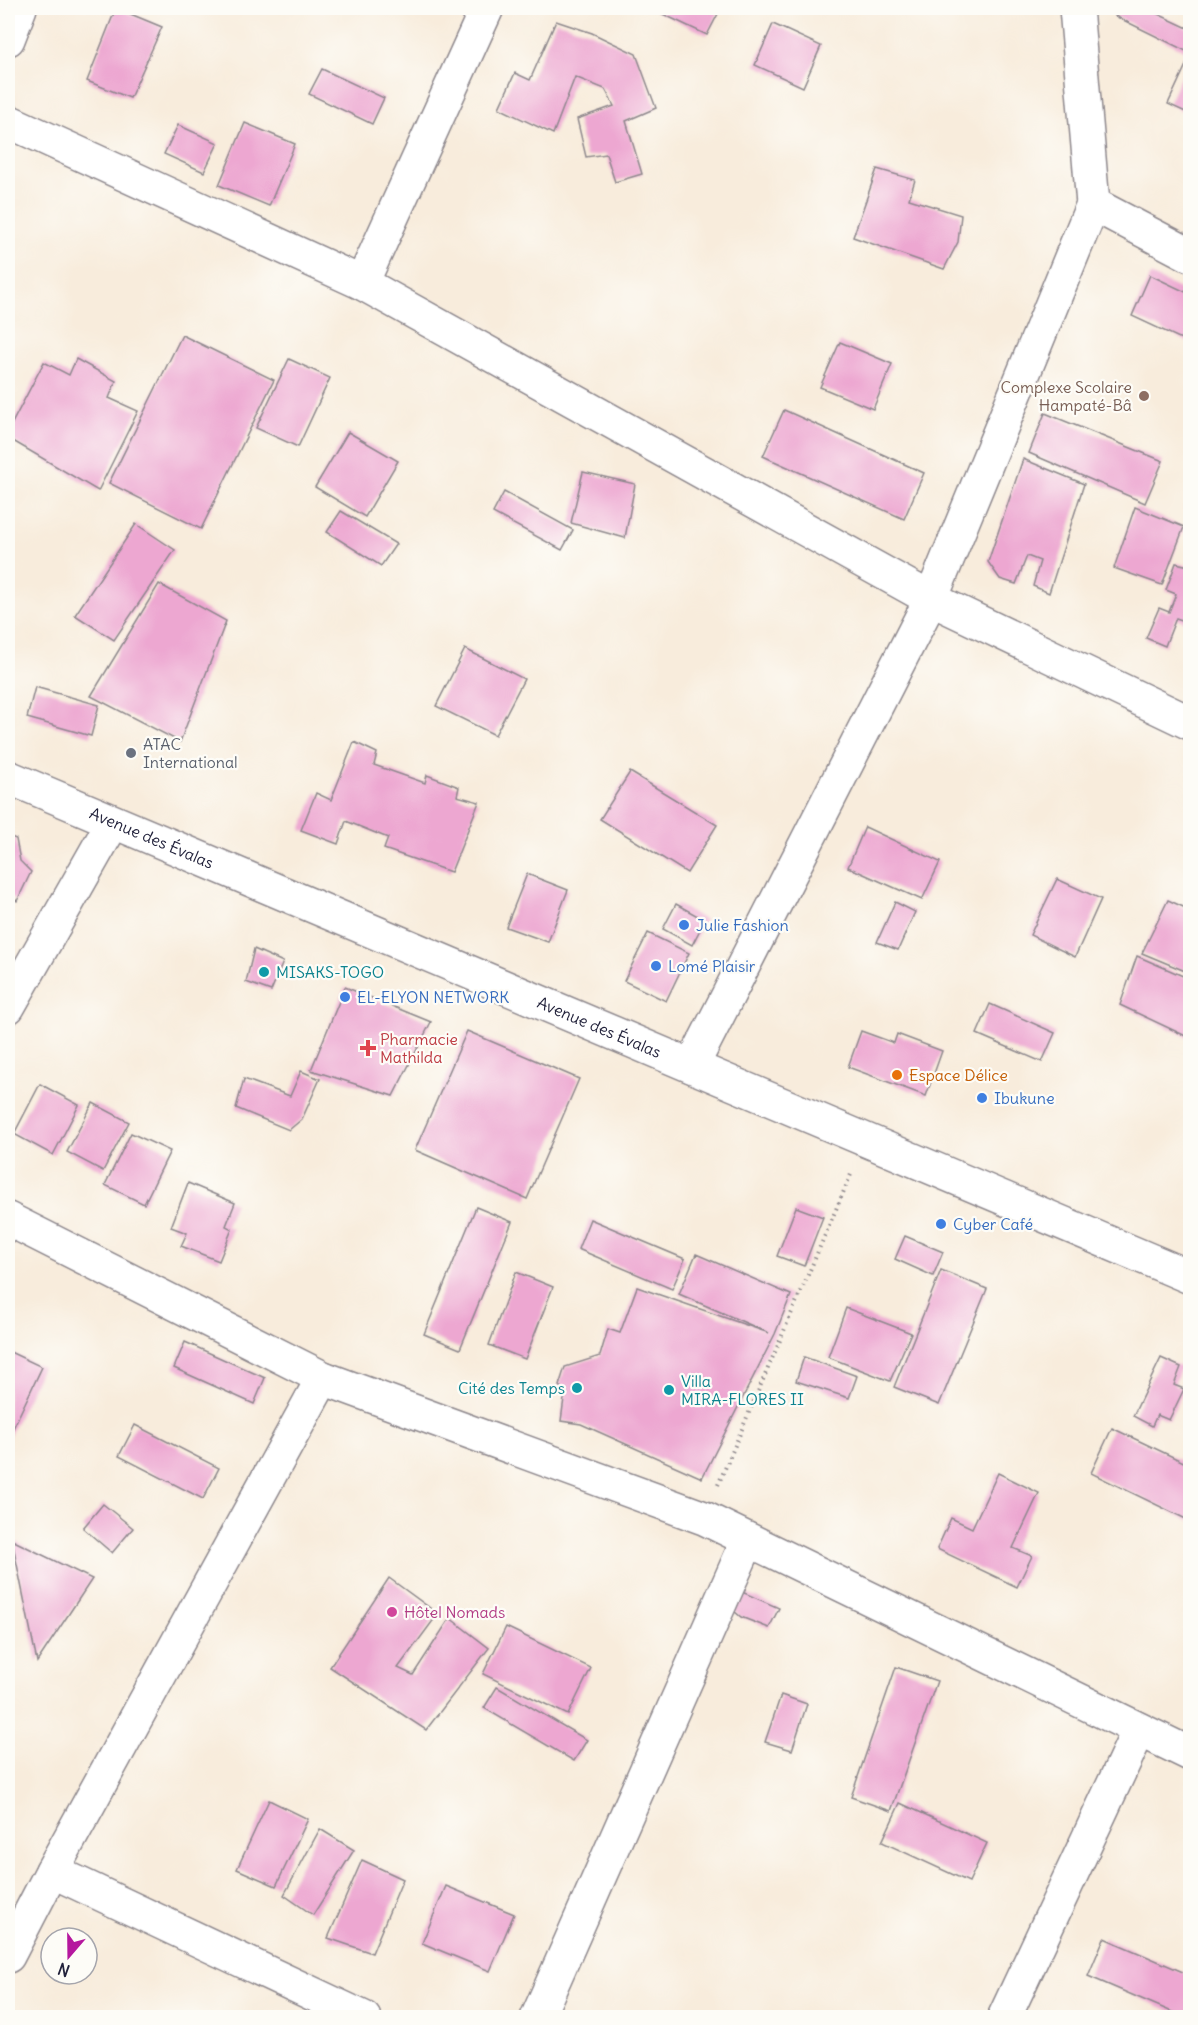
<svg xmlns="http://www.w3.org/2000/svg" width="1198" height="2025" font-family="Delius,sans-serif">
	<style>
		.building { fill: #eda7d1 }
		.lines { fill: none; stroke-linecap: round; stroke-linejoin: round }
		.minor-casing { stroke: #8d878c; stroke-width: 36 }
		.path { stroke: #8d878c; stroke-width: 4; stroke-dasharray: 1.5 4.5; stroke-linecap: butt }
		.minor { stroke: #fff; stroke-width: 33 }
		.education-dot { fill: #8d6e63; stroke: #fdfcf7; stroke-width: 2 }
		.worship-dot { fill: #6b7280; stroke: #fdfcf7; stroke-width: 2 }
		.shop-dot { fill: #3f7fe0; stroke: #fdfcf7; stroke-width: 2 }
		.culture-dot { fill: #0f9aa8; stroke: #fdfcf7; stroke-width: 2 }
		.health-dot { fill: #e0444e; stroke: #fdfcf7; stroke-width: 2 }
		.food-dot { fill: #e8710a; stroke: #fdfcf7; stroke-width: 2 }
		.hotel-dot { fill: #d1479c; stroke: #fdfcf7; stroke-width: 2 }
		.labels { text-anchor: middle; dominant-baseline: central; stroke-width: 4.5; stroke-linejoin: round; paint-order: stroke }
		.education-label { font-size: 16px; fill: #785e54; stroke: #fdfcf7; text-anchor: end }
		.worship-label { font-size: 16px; fill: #5b616d; stroke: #fdfcf7; text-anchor: start }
		.street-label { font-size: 16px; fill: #22223b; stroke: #fdfcf7 }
		.shop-label { font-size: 16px; fill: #366cbe; stroke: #fdfcf7; text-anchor: start }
		.culture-label { font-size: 16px; fill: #0d838f; stroke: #fdfcf7; text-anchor: start }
		.health-label { font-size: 16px; fill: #be3a42; stroke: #fdfcf7; text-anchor: start }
		.food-label { font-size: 16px; fill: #c56008; stroke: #fdfcf7; text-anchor: start }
		.hotel-label { font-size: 16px; fill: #b23c85; stroke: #fdfcf7; text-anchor: start }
	</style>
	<rect width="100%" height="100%" fill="#fdfcf7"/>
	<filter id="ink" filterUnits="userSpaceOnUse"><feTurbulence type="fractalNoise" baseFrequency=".0167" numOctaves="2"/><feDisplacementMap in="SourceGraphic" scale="12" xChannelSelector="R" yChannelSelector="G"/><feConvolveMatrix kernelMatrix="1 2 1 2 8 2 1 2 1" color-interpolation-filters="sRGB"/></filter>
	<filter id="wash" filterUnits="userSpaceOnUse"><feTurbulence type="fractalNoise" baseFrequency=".008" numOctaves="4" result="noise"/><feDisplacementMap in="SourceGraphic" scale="24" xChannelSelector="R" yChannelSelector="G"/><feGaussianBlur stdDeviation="1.35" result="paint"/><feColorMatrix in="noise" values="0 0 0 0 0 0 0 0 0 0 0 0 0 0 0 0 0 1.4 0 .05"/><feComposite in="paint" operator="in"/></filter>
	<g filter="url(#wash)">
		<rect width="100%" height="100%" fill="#f8ecdc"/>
		<g id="blocks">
			<!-- building -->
			<g class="building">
				<polygon points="116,8 162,27 130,98 87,81"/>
				<polygon points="650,8 721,8 707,35"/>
				<polygon points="1115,8 1145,8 1190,29 1190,39 1186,51 1115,16"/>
				<polygon points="556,21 592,33 636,54 656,108 626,121 642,174 615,182 606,154 586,157 577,119 614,106 605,89 575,77 553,134 499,108 515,73 530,80"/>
				<polygon points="773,24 821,46 803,87 755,65"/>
				<polygon points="1187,63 1190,65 1190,114 1168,104"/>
				<polygon points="322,69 384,98 372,124 309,94"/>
				<polygon points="245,123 295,144 269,206 219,185"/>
				<polygon points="178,125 218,143 204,172 164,154"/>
				<polygon points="877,169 915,180 909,199 961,215 958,242 944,269 853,237"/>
				<polygon points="1150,275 1190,294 1190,343 1132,316"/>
				<polygon points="182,335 274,380 201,529 109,483"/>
				<polygon points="840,342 892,364 873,409 820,387"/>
				<polygon points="76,359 116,381 109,398 138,411 98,491 8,438 8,431 44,362 69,375"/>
				<polygon points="289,359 330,378 298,447 256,428"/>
				<polygon points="784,410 924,473 904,519 763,456"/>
				<polygon points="1045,413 1163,461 1145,503 1029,453"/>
				<polygon points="348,432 398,461 365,517 315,487"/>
				<polygon points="1023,459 1084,484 1049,593 1033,586 1040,561 1027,556 1016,584 1000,579 988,562"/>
				<polygon points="583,472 635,484 625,538 571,523"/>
				<polygon points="504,492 573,530 562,550 493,513"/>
				<polygon points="1135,507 1184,527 1162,585 1114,568"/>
				<polygon points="341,511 396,544 381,566 327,532"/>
				<polygon points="136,524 175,550 114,640 75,615"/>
				<polygon points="1190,562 1190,623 1176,618 1165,646 1146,638 1159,608 1169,612 1176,594 1166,590 1176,563 1189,566"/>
				<polygon points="159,584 226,621 180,742 91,696"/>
				<polygon points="465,649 524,679 495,735 436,706"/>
				<polygon points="35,687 99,705 91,736 27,718"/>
				<polygon points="354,742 377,753 374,765 425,783 427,775 459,787 457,796 479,802 451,872 384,849 388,838 346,821 338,844 301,830 316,793 331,800"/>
				<polygon points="630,772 717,825 687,873 600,819"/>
				<polygon points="865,827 940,862 922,900 848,867"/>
				<polygon points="8,836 16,839 20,861 31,872 17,901 8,896 8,874 10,870 8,865"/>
				<polygon points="527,874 568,890 548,942 506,927"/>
				<polygon points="1057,879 1101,899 1075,957 1030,935"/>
				<polygon points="1168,900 1190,910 1190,973 1142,953"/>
				<polygon points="895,902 915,912 898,950 877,942"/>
				<polygon points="676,904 705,920 692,945 663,929"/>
				<polygon points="648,933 689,953 666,1001 624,981"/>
				<polygon points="254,949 283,962 271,991 246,982"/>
				<polygon points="1137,956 1190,979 1190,1038 1120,1005"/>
				<polygon points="345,987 431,1022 393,1096 311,1070"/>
				<polygon points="990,1004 1055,1033 1042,1062 977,1034"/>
				<polygon points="467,1031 579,1079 527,1199 415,1150"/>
				<polygon points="861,1031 894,1043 897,1034 942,1051 926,1096 848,1067"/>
				<polygon points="301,1071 320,1079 302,1119 289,1130 236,1108 244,1079 290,1096"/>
				<polygon points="40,1084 79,1105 53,1155 14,1134"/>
				<polygon points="93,1103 129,1122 103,1171 67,1152"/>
				<polygon points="131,1133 170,1151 144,1204 105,1185"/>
				<polygon points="188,1183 235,1203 226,1226 232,1229 219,1261 181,1246 187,1233 171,1227"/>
				<polygon points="476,1207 512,1222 460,1349 424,1334"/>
				<polygon points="796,1207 823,1217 804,1266 777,1256"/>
				<polygon points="590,1219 685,1259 672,1289 578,1249"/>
				<polygon points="905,1236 943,1252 933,1276 895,1259"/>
				<polygon points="696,1254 791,1295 775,1334 702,1478 581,1424 561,1421 565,1391 559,1386 565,1367 600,1356 608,1329 620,1333 637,1287 769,1333 679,1294"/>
				<polygon points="941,1270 987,1289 939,1405 894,1387"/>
				<polygon points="516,1272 553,1287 525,1359 489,1345"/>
				<polygon points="846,1308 911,1333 890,1381 828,1357"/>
				<polygon points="185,1342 265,1378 254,1404 174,1368"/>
				<polygon points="8,1351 42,1367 8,1439"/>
				<polygon points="804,1357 857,1376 849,1398 796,1381"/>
				<polygon points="1161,1358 1181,1367 1174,1385 1184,1389 1169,1420 1157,1415 1152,1426 1133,1416"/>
				<polygon points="135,1425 219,1468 203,1499 119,1456"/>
				<polygon points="1112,1428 1190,1465 1190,1521 1091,1473"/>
				<polygon points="998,1473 1039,1493 1013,1548 1032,1556 1017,1587 937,1549 951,1518 972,1528"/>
				<polygon points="103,1504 133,1528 112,1553 83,1528"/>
				<polygon points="12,1540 92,1579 37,1662"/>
				<polygon points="389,1578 438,1614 398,1668 413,1675 450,1618 489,1648 426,1730 330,1667"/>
				<polygon points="742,1592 779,1608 769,1628 741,1617 734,1611"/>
				<polygon points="506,1627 591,1668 568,1715 483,1674"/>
				<polygon points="896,1667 937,1681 891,1811 851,1797"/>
				<polygon points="497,1687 587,1740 574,1761 484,1708"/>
				<polygon points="781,1695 807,1704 792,1750 765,1742"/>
				<polygon points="269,1800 308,1819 276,1886 237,1869"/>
				<polygon points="900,1803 987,1843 969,1882 882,1842"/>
				<polygon points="320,1829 354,1850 313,1915 284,1895"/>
				<polygon points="362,1860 403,1879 372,1953 328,1938"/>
				<polygon points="446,1886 514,1914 490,1971 422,1943"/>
				<polygon points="1104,1938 1190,1975 1190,2018 1186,2018 1088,1976"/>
			</g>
		</g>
	</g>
	<g filter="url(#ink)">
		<use href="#blocks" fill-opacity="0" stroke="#8d878c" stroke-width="1.5"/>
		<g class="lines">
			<defs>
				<g id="minor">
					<polyline points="8,39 20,8"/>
					<polyline points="8,121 362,283 931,599 1190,723"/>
					<polyline points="1093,204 1190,255"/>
					<polyline points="362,283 487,8"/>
					<path id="s1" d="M 8,777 L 1190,1277"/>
					<polyline points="8,1007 113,822"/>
					<polyline points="692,1066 931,599 1093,204 1076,8"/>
					<polyline points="8,1219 323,1378 704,1518 1190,1754"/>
					<polyline points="52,1871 364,2018"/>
					<polyline points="8,1956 52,1871 323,1378"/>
					<polyline points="537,2018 748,1540"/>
					<polyline points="1004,2018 1139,1730"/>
				</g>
			</defs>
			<!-- minor casing -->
			<use href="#minor" class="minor-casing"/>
			<!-- path -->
			<polyline class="path" points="718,1485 852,1172"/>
			<!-- minor -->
			<use href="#minor" class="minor"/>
		</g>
	</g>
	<!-- markers -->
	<circle class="education-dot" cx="1144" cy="396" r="6"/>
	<circle class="worship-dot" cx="131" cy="753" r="6"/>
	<g class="shop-dot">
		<circle cx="684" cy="925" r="6"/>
		<circle cx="656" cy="966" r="6"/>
		<circle cx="345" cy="997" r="6"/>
		<circle cx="982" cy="1098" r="6"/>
		<circle cx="941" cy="1224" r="6"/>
	</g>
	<g class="culture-dot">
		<circle cx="264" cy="972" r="6"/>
		<circle cx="577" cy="1388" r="6"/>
		<circle cx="669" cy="1390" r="6"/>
	</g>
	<path class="health-dot" d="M365 1039h6v6h6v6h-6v6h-6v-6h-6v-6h6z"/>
	<circle class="food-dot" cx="897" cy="1075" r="6"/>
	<circle class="hotel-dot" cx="392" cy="1612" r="6"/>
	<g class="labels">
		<!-- education labels -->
		<g class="education-label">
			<text x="1132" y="387">Complexe Scolaire<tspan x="1132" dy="18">Hampaté-Bâ</tspan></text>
		</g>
		<!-- worship labels -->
		<g class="worship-label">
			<text x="143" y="744">ATAC<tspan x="143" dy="18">International</tspan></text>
		</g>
		<!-- street labels -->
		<g class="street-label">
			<text stroke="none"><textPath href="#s1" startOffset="156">Avenue des Évalas</textPath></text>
			<text stroke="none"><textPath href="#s1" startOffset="642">Avenue des Évalas</textPath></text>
		</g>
		<!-- shop labels -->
		<g class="shop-label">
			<text x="696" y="925">Julie Fashion</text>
			<text x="668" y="966">Lomé Plaisir</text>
			<text x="357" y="997">EL-ELYON NETWORK</text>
			<text x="994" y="1098">Ibukune</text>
			<text x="953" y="1224">Cyber Café</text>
		</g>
		<!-- culture labels -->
		<g class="culture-label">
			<text x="276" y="972">MISAKS-TOGO</text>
			<text x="681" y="1381">Villa<tspan x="681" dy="18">MIRA-FLORES II</tspan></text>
			<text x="565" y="1388" text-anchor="end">Cité des Temps</text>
		</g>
		<!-- health labels -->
		<g class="health-label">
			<text x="380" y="1039">Pharmacie<tspan x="380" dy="18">Mathilda</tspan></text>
		</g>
		<!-- food labels -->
		<g class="food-label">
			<text x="909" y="1075">Espace Délice</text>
		</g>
		<!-- hotel labels -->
		<g class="hotel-label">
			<text x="404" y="1612">Hôtel Nomads</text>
		</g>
	</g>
	<!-- margin -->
	<rect width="1198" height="2025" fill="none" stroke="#fdfcf7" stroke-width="30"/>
	<!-- north arrow -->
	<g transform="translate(69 1956) rotate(200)"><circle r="28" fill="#fdfcf7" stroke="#a5a5ac" stroke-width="1.5"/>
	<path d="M0-4.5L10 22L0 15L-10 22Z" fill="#b5179e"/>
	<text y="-9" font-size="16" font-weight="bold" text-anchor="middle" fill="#22223b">N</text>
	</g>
</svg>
